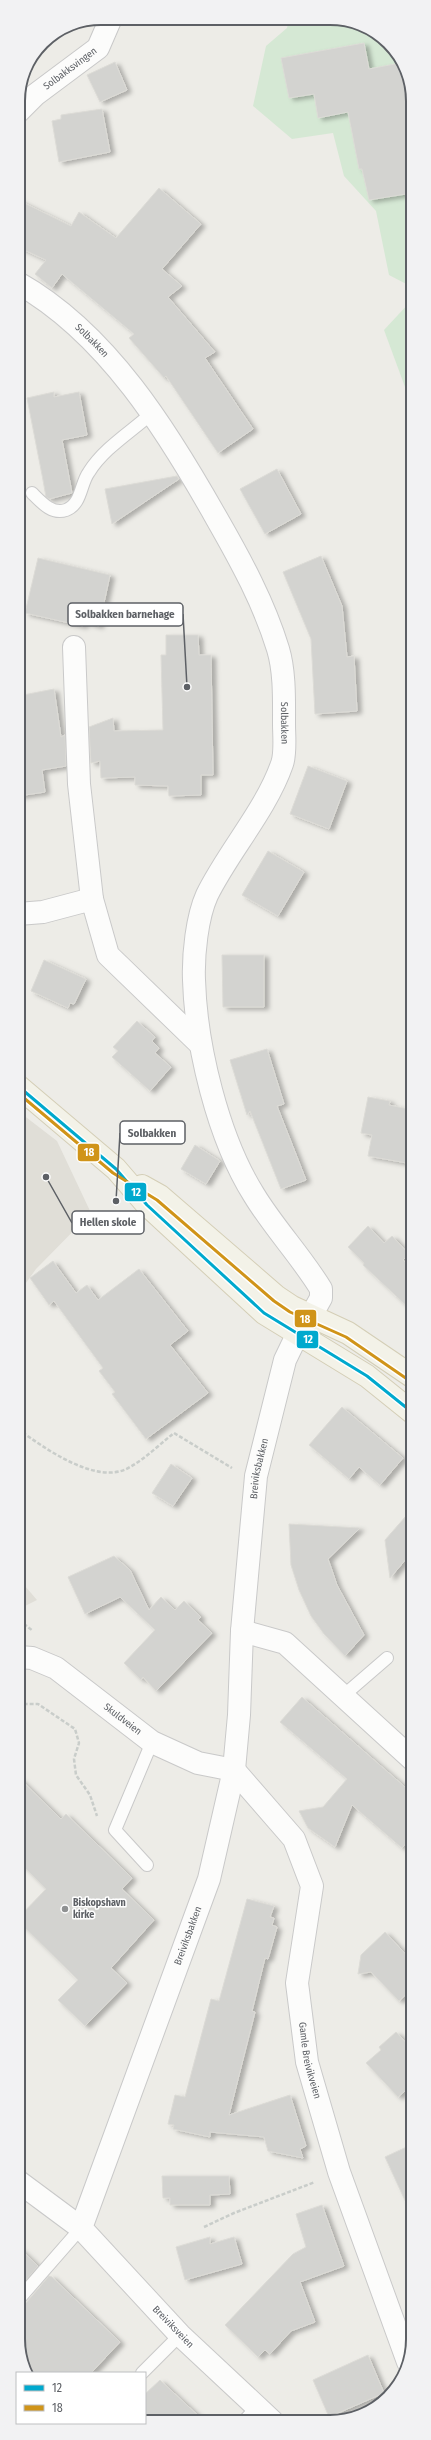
<svg xmlns="http://www.w3.org/2000/svg" width="431" height="2440" font-family="'Fira Sans Condensed',sans-serif">
	<style>
		.education { fill: #e0ded7 }
		.green { fill: #d5e8d4 }
		.building { fill: #d3d3d0; stroke: #dcdbd6; filter: url(#shadow) }
		.lines { fill: none; stroke-linecap: round; stroke-linejoin: round }
		.service-casing { stroke: #c9c9c9; stroke-width: 14 }
		.minor-casing { stroke: #c9c9c9; stroke-width: 24 }
		.tertiary-casing { stroke: #c9c9c9; stroke-width: 24 }
		.primary-casing { stroke: #d4ceb6; stroke-width: 24 }
		.path { stroke: #c9cdca; stroke-width: 2.5; stroke-dasharray: 4 2; stroke-linecap: butt }
		.service { stroke: #fcfcfb; stroke-width: 12 }
		.minor { stroke: #fcfcfb; stroke-width: 22 }
		.tertiary { stroke: #fcfcfb; stroke-width: 22 }
		.primary { stroke: #f3f2e8; stroke-width: 22 }
		.bus-1-casing { stroke: #fff; stroke-width: 6 }
		.bus-2-casing { stroke: #fff; stroke-width: 6 }
		.bus-1 { stroke: #00a9ce; stroke-width: 3 }
		.bus-2 { stroke: #d09419; stroke-width: 3 }
		.poi-dot { fill: #8f9192; stroke: #fff; stroke-width: 1.5 }
		.labels { text-anchor: middle; dominant-baseline: central; stroke-width: 3; stroke-linejoin: round; paint-order: stroke }
		.street-label { font-size: 10px; fill: #5d6065; stroke: #fff }
		.poi-label { font-size: 10px; font-weight: bold; fill: #5d6065; stroke: #fff; text-anchor: start }
		.rim { fill: none; stroke: #5d6065; stroke-width: 2 }
		.leader { fill: none; stroke: #5d6065; stroke-width: 1.5 }
		.callout-dot { fill: #5d6065; stroke: #fff; stroke-width: 1.5 }
		.callout { fill: #fff; stroke: #5d6065; stroke-width: 1.5 }
		.callout-label { font-size: 11px; text-anchor: middle; font-weight: bold; fill: #5d6065 }
		.line-badge { stroke: #fff; stroke-width: 1.5 }
		.badge-label { font-size: 11px; text-anchor: middle; font-weight: bold; fill: #fff }
	</style>
	<defs>
		<filter id="shadow"><feDropShadow dx="4.5" dy="2.5" stdDeviation="2" flood-color="#0004"/></filter>
	</defs>
	<rect width="100%" height="100%" fill="#edece7"/>
	<!-- education -->
	<g class="education">
		<polygon points="18,1111 57,1141 91,1213 36,1269 18,1294"/>
		<polygon points="19,1579 37,1600 19,1609"/>
	</g>
	<!-- green -->
	<g class="green">
		<polygon points="289,20 351,21 393,47 412,91 412,287 389,275 376,211 344,176 333,133 292,139 253,106 266,46 287,28"/>
		<polygon points="411,301 412,302 412,406 384,330"/>
	</g>
	<!-- building -->
	<g class="building">
		<polygon points="364,43 369,69 400,63 412,91 412,193 369,200 362,169 359,169 348,112 318,118 314,94 289,98 281,58"/>
		<polygon points="115,62 127,90 100,102 87,75"/>
		<polygon points="102,109 110,152 59,162 52,121 61,119 61,115"/>
		<polygon points="159,188 201,224 162,269 182,286 168,297 215,352 205,358 253,429 218,453 166,376 164,378 129,338 134,334 62,274 52,288 35,274 46,260 18,247 18,200 71,226 79,212 116,238"/>
		<polygon points="54,392 54,397 79,392 87,435 62,440 72,493 49,499 46,497 43,480 27,398"/>
		<polygon points="277,469 301,514 265,534 240,489"/>
		<polygon points="177,476 179,479 112,524 105,489"/>
		<polygon points="321,556 342,606 347,657 354,656 357,711 315,714 311,639 283,572"/>
		<polygon points="38,558 110,575 99,626 84,622 83,626 25,613"/>
		<polygon points="166,635 198,635 199,655 211,655 213,775 201,775 201,795 169,796 168,786 135,785 135,777 101,778 100,761 91,763 89,727 113,718 114,731 163,730 161,655 166,655"/>
		<polygon points="54,689 61,737 65,735 66,766 42,770 45,792 18,796 18,696"/>
		<polygon points="308,766 347,781 329,829 290,814"/>
		<polygon points="268,851 304,872 278,916 242,895"/>
		<polygon points="222,955 264,955 264,1007 223,1007"/>
		<polygon points="44,960 86,979 74,1004 70,1003 68,1008 31,991"/>
		<polygon points="137,1021 155,1037 152,1041 159,1048 155,1053 171,1067 150,1091 112,1057 118,1051 113,1047"/>
		<polygon points="267,1049 284,1104 277,1106 306,1180 281,1189 250,1111 247,1115 230,1060"/>
		<polygon points="368,1097 390,1101 389,1105 413,1110 413,1132 407,1163 368,1156 372,1135 361,1133"/>
		<polygon points="195,1145 220,1161 206,1184 181,1169"/>
		<polygon points="368,1226 384,1243 392,1236 409,1254 403,1260 413,1269 413,1312 363,1265 364,1263 348,1247"/>
		<polygon points="53,1261 76,1293 87,1285 98,1300 139,1269 188,1331 170,1345 208,1393 146,1439 112,1394 115,1392 99,1371 103,1368 54,1301 49,1305 30,1278"/>
		<polygon points="342,1407 403,1458 380,1485 359,1467 349,1479 309,1445"/>
		<polygon points="171,1464 192,1478 173,1506 152,1493"/>
		<polygon points="413,1508 413,1551 390,1578 385,1540"/>
		<polygon points="289,1524 360,1528 328,1559 337,1585 364,1635 345,1656 324,1634 311,1616 299,1590 291,1565"/>
		<polygon points="114,1556 130,1570 149,1610 161,1597 175,1610 184,1601 201,1617 198,1620 212,1633 156,1691 143,1677 141,1680 124,1663 155,1630 120,1597 85,1614 68,1577"/>
		<polygon points="302,1697 413,1794 413,1835 402,1848 352,1805 335,1847 308,1828 299,1811 323,1807 347,1779 280,1722"/>
		<polygon points="19,1778 61,1819 66,1814 132,1878 122,1889 154,1920 111,1968 127,1983 85,2026 58,2000 78,1980 19,1922 19,1917 46,1889 19,1862"/>
		<polygon points="247,1899 274,1906 270,1917 274,1918 272,1925 277,1927 268,1959 265,1958 252,2011 255,2012 229,2115 290,2095 306,2146 300,2149 303,2158 268,2151 264,2137 210,2132 210,2137 173,2129 174,2125 168,2124 175,2095 185,2097 211,1999 219,2001"/>
		<polygon points="385,1932 413,1962 413,1988 399,2001 371,1972 358,1974 361,1955"/>
		<polygon points="396,2032 413,2050 413,2084 398,2097 366,2063 381,2050 379,2047"/>
		<polygon points="413,2144 413,2218 385,2157"/>
		<polygon points="162,2176 229,2176 230,2194 210,2195 210,2205 170,2205 170,2198 163,2198"/>
		<polygon points="322,2205 344,2266 300,2282 315,2322 291,2331 270,2354 265,2350 258,2357 225,2325 293,2254 306,2247 296,2214"/>
		<polygon points="210,2237 210,2244 234,2237 242,2264 185,2280 176,2247"/>
		<polygon points="19,2248 38,2266 19,2288"/>
		<polygon points="49,2276 52,2277 120,2342 91,2373 29,2373 19,2349 19,2306 25,2304"/>
		<polygon points="368,2355 384,2393 329,2417 313,2380"/>
		<polygon points="160,2380 204,2421 145,2421 145,2394"/>
	</g>
	<g class="lines">
		<defs>
			<g id="service">
				<path d="M 32,493 C 41,502 52,515 66,510 C 82,504 80,484 89,472 C 104,448 131,432 152,413"/>
				<polyline points="343,1696 387,1658"/>
				<polyline points="147,1865 115,1830 152,1742"/>
				<polyline points="19,2299 81,2228"/>
				<polyline points="142,2373 180,2335"/>
				<polyline points="244,2421 257,2407"/>
			</g>
			<g id="minor">
				<path id="s1" d="M 18,112 L 35,95 L 98,48 L 111,18"/>
				<path id="s2" d="M 18,283 C 107,333 168,432 217,519 C 241,561 264,603 278,649 C 285,672 284,701 284,724 C 284,736 286,753 282,764 C 266,810 228,852 207,895 C 197,917 193,955 194,980 C 196,1046 218,1138 254,1195 C 274,1228 301,1256 321,1289 L 321,1298 L 311,1316"/>
				<polyline points="74,647 79,784 92,899"/>
				<polyline points="18,914 43,912 92,899 108,955 200,1044"/>
				<polyline points="242,1631 285,1643 413,1760"/>
				<path id="s3" d="M 19,1657 L 32,1658 L 56,1668 L 152,1742 L 198,1763 L 234,1770 L 294,1839 L 312,1886 L 297,1983 L 307,2062 L 339,2172 L 408,2362"/>
				<polyline points="19,2182 81,2228"/>
			</g>
			<g id="tertiary">
				<path id="s4" d="M 272,2421 L 180,2335 L 81,2228 L 209,1879 L 234,1770 L 239,1715 L 242,1631 L 256,1476 L 285,1360 L 298,1333 L 309,1318"/>
			</g>
			<g id="primary">
				<polyline points="18,1086 116,1169 147,1205 264,1313 367,1376 413,1413"/>
				<polyline points="142,1186 160,1196 277,1297 292,1307 348,1333 413,1377"/>
			</g>
		</defs>
		<!-- service casing -->
		<use href="#service" class="service-casing"/>
		<!-- minor casing -->
		<use href="#minor" class="minor-casing"/>
		<!-- tertiary casing -->
		<use href="#tertiary" class="tertiary-casing"/>
		<!-- primary casing -->
		<use href="#primary" class="primary-casing"/>
		<!-- path -->
		<g class="path">
			<path d="M 18,1429 C 44,1448 98,1487 130,1467 C 146,1458 160,1444 174,1433 L 232,1468"/>
			<polyline points="19,1620 33,1631"/>
			<polyline points="19,1708 24,1704 38,1704 75,1729 79,1743 74,1759 76,1775 90,1795 97,1816"/>
			<polyline points="204,2227 234,2213 315,2182"/>
		</g>
		<!-- service -->
		<use href="#service" class="service"/>
		<!-- minor -->
		<use href="#minor" class="minor"/>
		<!-- tertiary -->
		<use href="#tertiary" class="tertiary"/>
		<!-- primary -->
		<use href="#primary" class="primary"/>
		<defs>
			<polyline id="bus-1" points="18,1086 116,1169 147,1205 264,1313 367,1376 413,1413"/>
			<polyline id="bus-2" points="18,1093 113,1173 157,1200 274,1301 290,1312 346,1337 410,1381"/>
		</defs>
		<!-- bus-1 casing -->
		<use href="#bus-1" class="bus-1-casing"/>
		<!-- bus-2 casing -->
		<use href="#bus-2" class="bus-2-casing"/>
		<!-- bus-1 -->
		<use href="#bus-1" class="bus-1"/>
		<!-- bus-2 -->
		<use href="#bus-2" class="bus-2"/>
	</g>
	<!-- markers -->
	<circle class="poi-dot" cx="65" cy="1909" r="4"/>
	<g class="labels">
		<!-- street labels -->
		<g class="street-label">
			<text stroke="none"><textPath href="#s1" startOffset="68">Solbakksvingen</textPath></text>
			<text stroke="none"><textPath href="#s2" startOffset="94">Solbakken</textPath></text>
			<text stroke="none"><textPath href="#s2" startOffset="531">Solbakken</textPath></text>
			<text stroke="none"><textPath href="#s4" startOffset="1058">Breiviksbakken</textPath></text>
			<text stroke="none"><textPath href="#s3" startOffset="123">Skuldveien</textPath></text>
			<text stroke="none"><textPath href="#s4" startOffset="583">Breiviksbakken</textPath></text>
			<text stroke="none"><textPath href="#s3" startOffset="566">Gamle Breivikveien</textPath></text>
			<text transform="translate(173 2327) rotate(46)">Breiviksveien</text>
		</g>
		<!-- poi labels -->
		<g class="poi-label">
			<text x="73" y="1903">Biskopshavn<tspan x="73" dy="12">kirke</tspan></text>
		</g>
	</g>
	<!-- crop -->
	<path d="M0 0H431V2440H0ZM101 25H330A76 76 0 0 1 406 101V2339A76 76 0 0 1 330 2415H101A76 76 0 0 1 25 2339V101A76 76 0 0 1 101 25Z" fill="#f2f2f3" fill-rule="evenodd"/>
	<path class="rim" d="M101 25H330A76 76 0 0 1 406 101V2339A76 76 0 0 1 330 2415H101A76 76 0 0 1 25 2339V101A76 76 0 0 1 101 25Z"/>
	<!-- callouts -->
	<path class="leader" d="M187 687L183 614M116 1201L120 1133M46 1177L72 1223"/>
	<g class="callout-dot">
		<circle cx="187" cy="687" r="4"/>
		<circle cx="116" cy="1201" r="4"/>
		<circle cx="46" cy="1177" r="4"/>
	</g>
	<g class="callout">
		<rect x="68" y="603" width="115" height="23" rx="4"/>
		<rect x="120" y="1121" width="65" height="23" rx="4"/>
		<rect x="72" y="1211" width="72" height="23" rx="4"/>
	</g>
	<g class="callout-label">
		<text x="125" y="618">Solbakken barnehage</text>
		<text x="152" y="1137">Solbakken</text>
		<text x="108" y="1226">Hellen skole</text>
	</g>
	<g class="line-badge">
		<rect x="77" y="1143" width="23" height="19" rx="4" fill="#d09419"/>
		<rect x="124" y="1182" width="23" height="20" rx="4" fill="#00a9ce"/>
		<rect x="294" y="1309" width="23" height="19" rx="4" fill="#d09419"/>
		<rect x="296" y="1330" width="23" height="19" rx="4" fill="#00a9ce"/>
	</g>
	<g class="badge-label">
		<text x="89" y="1156">18</text>
		<text x="136" y="1196">12</text>
		<text x="305" y="1323">18</text>
		<text x="308" y="1343">12</text>
	</g>
	<!-- legend -->
	<rect x="16" y="2372" width="130" height="52" fill="#ffffff" stroke="#bebfc1"/>
	<rect x="24" y="2385" width="20" height="6" fill="#00a9ce" stroke="#bebfc1"/>
	<text x="52" y="2392" font-size="12" fill="#5d6065">12</text>
	<rect x="24" y="2405" width="20" height="6" fill="#d09419" stroke="#bebfc1"/>
	<text x="52" y="2412" font-size="12" fill="#5d6065">18</text>
</svg>
